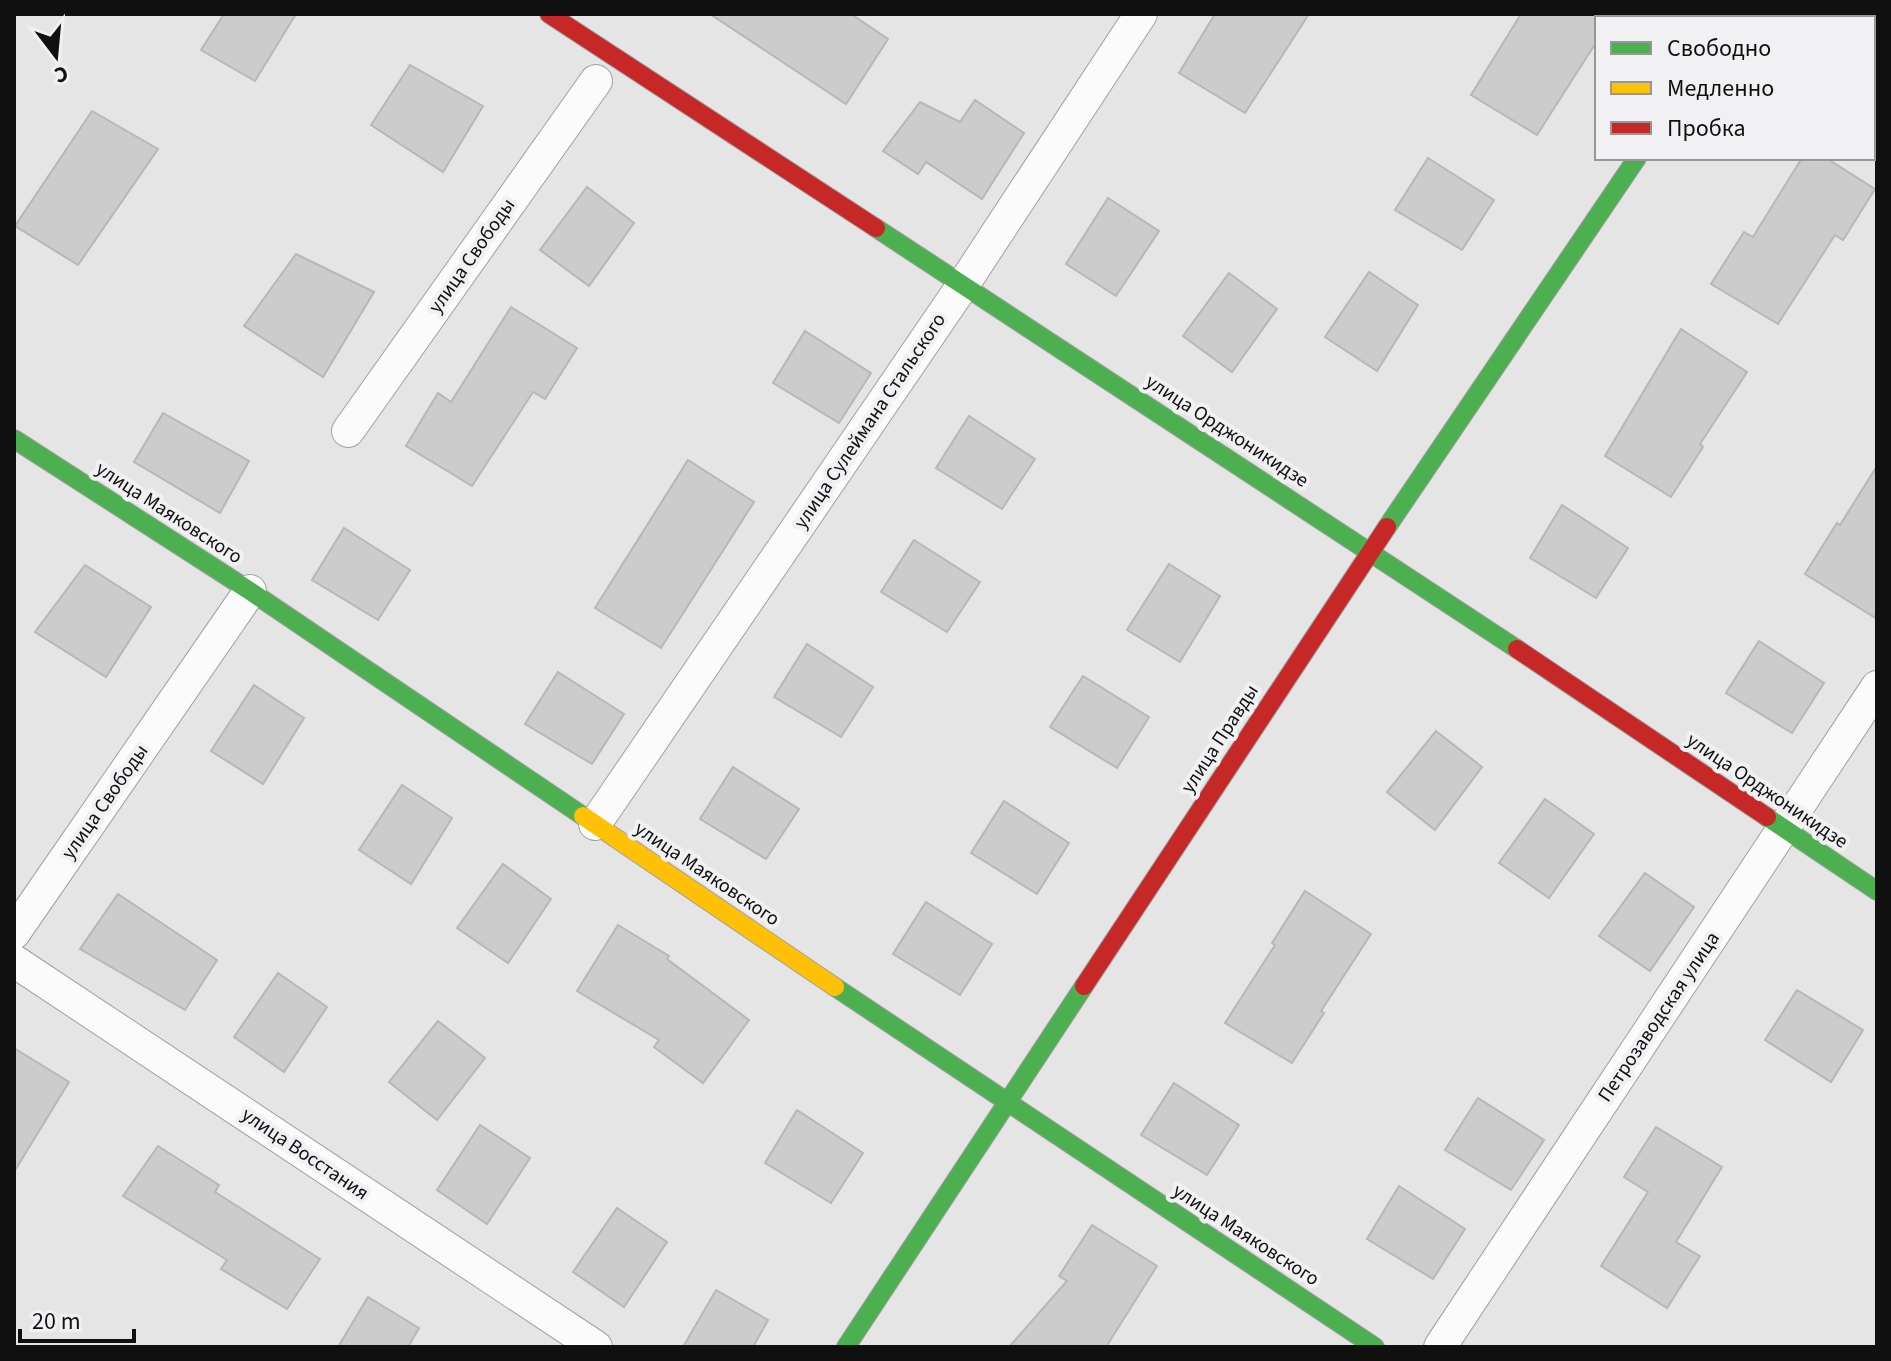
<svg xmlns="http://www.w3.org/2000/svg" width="1891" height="1361" font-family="'Source Sans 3',sans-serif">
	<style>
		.building { fill: #ccc; stroke: #b7b7b7; stroke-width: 2 }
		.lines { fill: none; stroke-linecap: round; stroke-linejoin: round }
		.street-casing { stroke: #a0a0a0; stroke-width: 34 }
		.fast-casing { stroke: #a0a0a0; stroke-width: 20 }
		.slow-casing { stroke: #a0a0a0; stroke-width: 20 }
		.jam-casing { stroke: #a0a0a0; stroke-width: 20 }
		.street { stroke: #fbfbfb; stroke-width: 32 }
		.fast { stroke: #4caf50; stroke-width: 18 }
		.slow { stroke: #ffc107; stroke-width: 18 }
		.jam { stroke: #c62828; stroke-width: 18 }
		.labels { text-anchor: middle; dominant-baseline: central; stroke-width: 8; stroke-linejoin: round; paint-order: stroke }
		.street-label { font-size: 20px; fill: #101011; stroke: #f1f1f3 }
	</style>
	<rect width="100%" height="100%" fill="#e5e5e5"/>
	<!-- building -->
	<g class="building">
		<polygon points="224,14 296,14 255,81 201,50"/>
		<polygon points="710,14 851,14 888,39 846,104"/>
		<polygon points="1215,14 1309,14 1245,113 1179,73"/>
		<polygon points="1521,14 1597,14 1597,41 1537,135 1471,95"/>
		<polygon points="410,65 483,106 443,172 371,125"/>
		<polygon points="975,100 1024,133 982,199 926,162 918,174 883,151 920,102 960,122"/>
		<polygon points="92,111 158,149 78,265 15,226"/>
		<polygon points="1428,158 1494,200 1462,250 1395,210"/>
		<polygon points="1802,158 1826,158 1875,189 1843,240 1835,235 1778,324 1711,284 1744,232 1753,237"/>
		<polygon points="587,187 634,223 589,286 540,250"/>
		<polygon points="1108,198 1159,231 1116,296 1066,264"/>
		<polygon points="296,254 374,292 323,377 244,326"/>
		<polygon points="1369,272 1418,305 1377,371 1325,337"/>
		<polygon points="1229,273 1277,309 1232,372 1183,336"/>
		<polygon points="511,307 577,348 545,399 533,392 472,486 406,446 438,393 451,402"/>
		<polygon points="1681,329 1747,372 1700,444 1703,447 1671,497 1605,456"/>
		<polygon points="805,331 871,373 839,423 773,383"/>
		<polygon points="163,413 249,461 220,513 134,462"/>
		<polygon points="969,416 1035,459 1002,509 936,468"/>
		<polygon points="688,460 754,502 661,648 595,608"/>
		<polygon points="1877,466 1877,619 1805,574 1837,523 1840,525"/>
		<polygon points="1562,505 1628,548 1596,598 1530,558"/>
		<polygon points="344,528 410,570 378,620 312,580"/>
		<polygon points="914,540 980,582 947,632 881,592"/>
		<polygon points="1169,564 1220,596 1180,662 1127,630"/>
		<polygon points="85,565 151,607 106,677 35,632"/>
		<polygon points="1759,641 1824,683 1792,733 1726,693"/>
		<polygon points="807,644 873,687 841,737 774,697"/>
		<polygon points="558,672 624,714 592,764 525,724"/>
		<polygon points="1083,676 1149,717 1117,768 1050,727"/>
		<polygon points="254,685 304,718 263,784 211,751"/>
		<polygon points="1436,731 1482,767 1435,830 1387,792"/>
		<polygon points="733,767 799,809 766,859 700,819"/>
		<polygon points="402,785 452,818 411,884 359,850"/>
		<polygon points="1545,799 1594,834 1549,898 1499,863"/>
		<polygon points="1004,801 1069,843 1037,894 971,853"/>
		<polygon points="503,864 551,899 508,963 457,928"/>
		<polygon points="1645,873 1694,907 1650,971 1599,936"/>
		<polygon points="1305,891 1371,934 1321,1011 1324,1013 1292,1063 1225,1023 1275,945 1272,943"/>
		<polygon points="118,894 217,960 185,1010 80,949"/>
		<polygon points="926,902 992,944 960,995 893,954"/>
		<polygon points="618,925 669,956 667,959 749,1020 703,1083 654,1047 659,1040 577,991"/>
		<polygon points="278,973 327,1007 284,1072 234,1037"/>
		<polygon points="1797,990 1863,1030 1831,1082 1765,1040"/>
		<polygon points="438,1021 485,1058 437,1120 389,1082"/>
		<polygon points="14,1048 69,1082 14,1172"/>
		<polygon points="1174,1083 1239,1125 1207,1175 1141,1135"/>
		<polygon points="1478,1098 1544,1140 1511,1190 1445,1150"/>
		<polygon points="797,1110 863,1153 831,1203 765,1163"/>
		<polygon points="480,1125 530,1158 487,1224 437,1190"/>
		<polygon points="1656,1127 1722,1167 1676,1242 1700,1256 1667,1308 1601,1266 1648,1192 1624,1177"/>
		<polygon points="158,1146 219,1185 215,1192 320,1259 287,1309 221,1269 227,1260 123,1196"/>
		<polygon points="1399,1186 1465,1229 1433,1279 1367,1239"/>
		<polygon points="617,1208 667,1242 624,1307 573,1272"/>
		<polygon points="1092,1225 1157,1266 1106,1347 1009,1347 1067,1281 1059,1276"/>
		<polygon points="716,1290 768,1320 753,1347 683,1347"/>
		<polygon points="368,1297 419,1328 408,1347 338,1347"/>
	</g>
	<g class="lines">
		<defs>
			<g id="street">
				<polyline points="348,431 596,81"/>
				<polyline points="595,824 963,285 1141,14"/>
				<polyline points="14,933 250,591"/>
				<polyline points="14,961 596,1347"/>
				<polyline points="1440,1347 1877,687"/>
			</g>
			<g id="fast">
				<polyline points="1731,18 1734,14"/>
				<polyline points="876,228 1517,649"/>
				<polyline points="14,439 250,591 583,816"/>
				<polyline points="1387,527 1637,158"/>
				<polyline points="1767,817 1877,891"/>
				<polyline points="835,987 1375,1347"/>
				<polyline points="846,1347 1084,986"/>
			</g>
			<polyline id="slow" points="583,816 835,987"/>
			<g id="jam">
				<polyline points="549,14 876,228"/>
				<polyline points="1517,649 1767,817"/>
				<polyline points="1084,986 1387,527"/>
			</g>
		</defs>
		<!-- street casing -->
		<use href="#street" class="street-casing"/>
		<!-- fast casing -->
		<use href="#fast" class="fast-casing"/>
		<!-- slow casing -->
		<use href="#slow" class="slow-casing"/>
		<!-- jam casing -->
		<use href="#jam" class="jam-casing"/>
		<!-- street -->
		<use href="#street" class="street"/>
		<!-- fast -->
		<use href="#fast" class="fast"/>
		<!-- slow -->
		<use href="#slow" class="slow"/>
		<!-- jam -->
		<use href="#jam" class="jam"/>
	</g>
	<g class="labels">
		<!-- street labels -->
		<g class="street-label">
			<text transform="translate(472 256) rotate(-55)">улица Свободы</text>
			<text transform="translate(870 421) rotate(-56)">улица Сулеймана Стальского</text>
			<text transform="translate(1227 431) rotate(33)">улица Орджоникидзе</text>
			<text transform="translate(169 513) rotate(33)">улица Маяковского</text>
			<text transform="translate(1220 739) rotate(-57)">улица Правды</text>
			<text transform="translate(1767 791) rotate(34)">улица Орджоникидзе</text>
			<text transform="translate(105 802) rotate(-55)">улица Свободы</text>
			<text transform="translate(707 874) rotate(34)">улица Маяковского</text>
			<text transform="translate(1659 1017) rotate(-56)">Петрозаводская улица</text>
			<text transform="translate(305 1154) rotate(34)">улица Восстания</text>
			<text transform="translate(1246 1235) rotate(33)">улица Маяковского</text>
		</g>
	</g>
	<!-- border -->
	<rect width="1891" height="1361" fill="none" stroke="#101011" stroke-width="32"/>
	<!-- legend -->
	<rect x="1595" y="16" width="280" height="144" fill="#f1f1f3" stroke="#979799" stroke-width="2"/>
	<rect x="1611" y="42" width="40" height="12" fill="#4caf50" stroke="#979799" stroke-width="2"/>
	<text x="1667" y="56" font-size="24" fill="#101011">Свободно</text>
	<rect x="1611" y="82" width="40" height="12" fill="#ffc107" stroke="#979799" stroke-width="2"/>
	<text x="1667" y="96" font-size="24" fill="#101011">Медленно</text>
	<rect x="1611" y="122" width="40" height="12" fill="#c62828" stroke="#979799" stroke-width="2"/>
	<text x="1667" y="136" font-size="24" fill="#101011">Пробка</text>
	<!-- north arrow -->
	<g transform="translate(56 56) rotate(164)" stroke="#f1f1f3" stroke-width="6" paint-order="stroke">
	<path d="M0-6L14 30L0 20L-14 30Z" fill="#101011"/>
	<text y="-12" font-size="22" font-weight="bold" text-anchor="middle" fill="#101011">С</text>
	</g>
	<!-- scale -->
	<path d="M20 1329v12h114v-12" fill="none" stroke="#101011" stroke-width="4"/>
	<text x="32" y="1329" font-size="24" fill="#101011" stroke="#f1f1f3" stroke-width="6" paint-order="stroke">20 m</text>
</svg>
